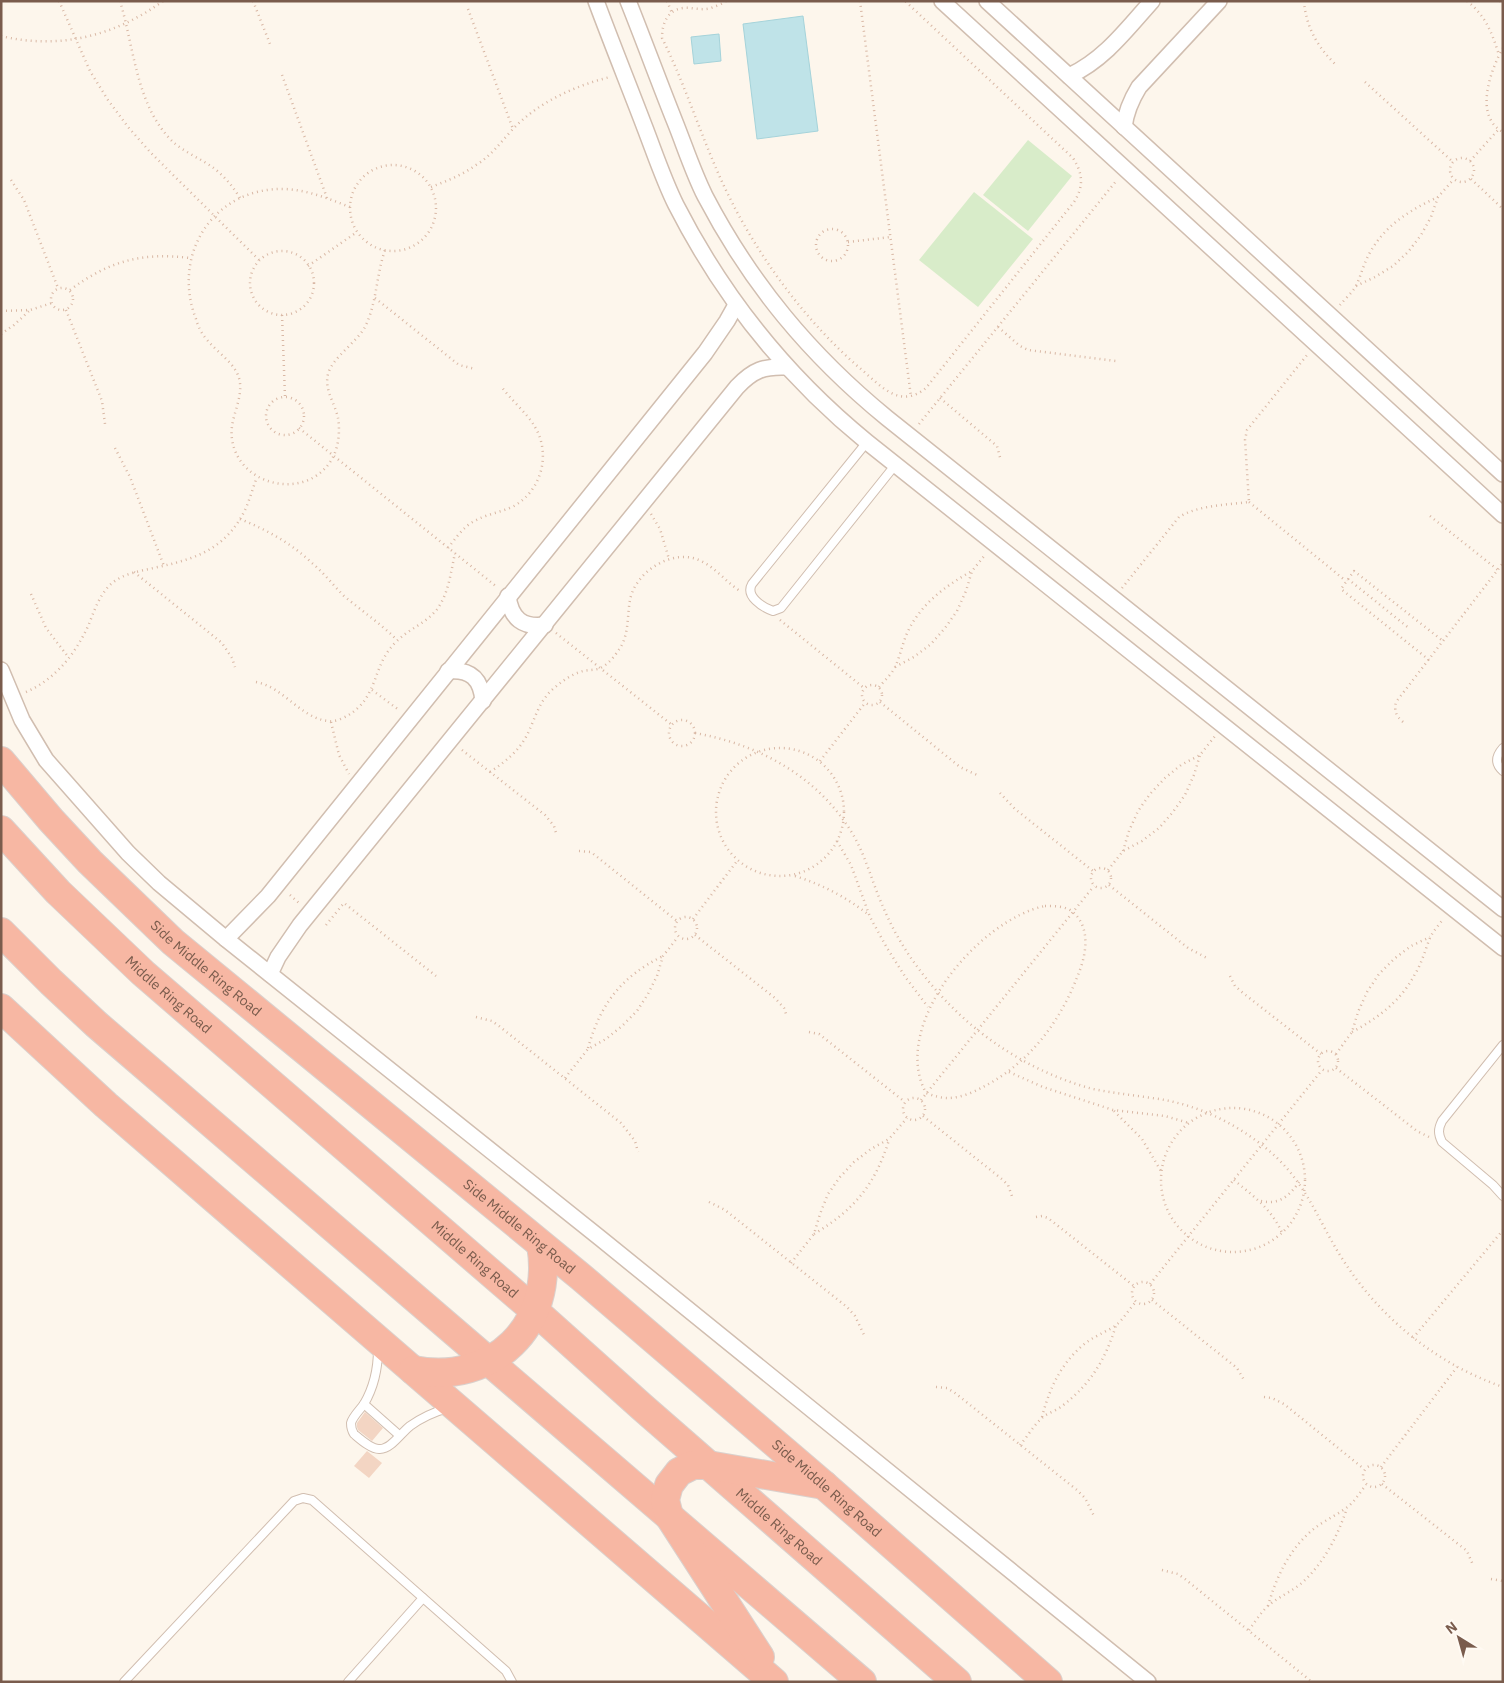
<svg xmlns="http://www.w3.org/2000/svg" width="1504" height="1683" font-family="'IBM Plex Sans',sans-serif">
	<style>
		.green { fill: #d8ecc9 }
		.water { fill: #bfe3e8; stroke: #a5d3da }
		.building { fill: #f3d5c3 }
		.lines { fill: none; stroke-linecap: round; stroke-linejoin: round }
		.lane-casing { stroke: #d1beb0; stroke-width: 10 }
		.street-casing { stroke: #d1beb0; stroke-width: 18 }
		.highway-casing { stroke: #dad1cd; stroke-width: 30 }
		.path { stroke: #d9b8a5; stroke-width: 2.5; stroke-dasharray: 1 4; stroke-linecap: butt }
		.lane { stroke: #fff; stroke-width: 8 }
		.street { stroke: #fff; stroke-width: 15 }
		.highway { stroke: #f7b7a3; stroke-width: 28 }
		.labels { text-anchor: middle; dominant-baseline: central; stroke-width: 4; stroke-linejoin: round; paint-order: stroke }
		.street-label { font-size: 14px; fill: #7a5c4d; stroke: #fffaf3 }
	</style>
	<rect width="100%" height="100%" fill="#fdf6ec"/>
	<!-- green -->
	<g class="green">
		<polygon points="1028,140 1072,176 1028,231 983,195"/>
		<polygon points="974,192 1033,239 978,307 919,260"/>
	</g>
	<!-- water -->
	<g class="water">
		<polygon points="803,16 818,131 757,139 743,24"/>
		<polygon points="719,34 721,61 694,64 691,37"/>
	</g>
	<!-- building -->
	<g class="building">
		<polygon points="365,1412 383,1428 372,1441 358,1430 357,1427 357,1423"/>
		<polygon points="367,1451 382,1463 369,1478 354,1466"/>
	</g>
	<g class="lines">
		<defs>
			<g id="lane">
				<path d="M 867,442 L 752,584 C 745,596 762,607 773,611 L 781,608 L 896,464"/>
				<path d="M 1503,748 C 1496,756 1494,763 1503,771"/>
				<path d="M 1503,1045 L 1442,1121 C 1438,1129 1438,1134 1442,1142 L 1493,1185 L 1503,1196"/>
				<path d="M 378,1349 C 378,1368 374,1387 364,1404 C 360,1410 353,1416 351,1423 C 351,1427 352,1431 354,1434 C 360,1439 372,1450 380,1449 C 391,1449 401,1433 410,1426 C 421,1418 434,1412 448,1408"/>
				<polyline points="364,1404 399,1435"/>
				<polyline points="124,1682 294,1501 303,1498 312,1500 506,1671 512,1682"/>
				<polyline points="348,1682 423,1598"/>
			</g>
			<g id="street">
				<path d="M 596,1 C 612,44 629,86 645,128 C 655,154 664,181 676,205 C 724,299 786,376 867,442 L 1503,948"/>
				<path d="M 628,1 C 644,41 659,82 675,122 C 685,147 693,172 705,196 C 751,284 810,355 887,418 L 1503,909"/>
				<polyline points="942,1 1503,515"/>
				<polyline points="987,1 1503,474"/>
				<path d="M 1069,76 C 1104,60 1127,29 1152,1"/>
				<path d="M 1124,127 C 1126,111 1131,100 1139,87 L 1219,1"/>
				<path d="M 508,596 C 511,619 523,628 545,625"/>
				<polyline points="1,670 22,720 46,760 128,853 159,883 226,939 600,1238 1148,1682"/>
				<path d="M 448,671 C 471,669 481,679 483,701"/>
				<polyline points="226,939 268,896 705,353 727,321 736,305"/>
				<path d="M 270,974 L 278,957 L 300,925 L 737,387 C 753,370 764,366 787,367"/>
			</g>
			<g id="highway">
				<path id="s1" d="M 1,761 L 51,820 L 90,862 L 173,942 L 581,1277 L 825,1486 L 1048,1682"/>
				<path id="s2" d="M 1,830 L 58,892 L 143,973 L 535,1311 L 642,1407 L 957,1682"/>
				<polyline points="1,932 51,982 96,1024 862,1682"/>
				<polyline points="1,1008 106,1105 774,1682"/>
				<path d="M 413,1370 C 493,1386 555,1325 541,1245"/>
				<polyline points="760,1657 669,1516 665,1500 669,1485 679,1472 693,1465 708,1465 824,1485"/>
			</g>
		</defs>
		<!-- lane casing -->
		<use href="#lane" class="lane-casing"/>
		<!-- street casing -->
		<use href="#street" class="street-casing"/>
		<!-- highway casing -->
		<use href="#highway" class="highway-casing"/>
		<!-- path -->
		<g class="path">
			<polyline points="59,1 90,71 108,100 128,127 151,153 259,260"/>
			<path d="M 120,1 C 134,47 136,104 171,140 C 183,152 202,159 215,169 C 226,178 233,187 240,198"/>
			<polyline points="253,1 270,44"/>
			<polyline points="667,1 672,13"/>
			<path d="M 726,1 C 722,4 716,6 711,8 C 701,11 692,7 683,8 C 667,10 662,24 662,38 C 684,82 699,130 719,175 C 750,246 803,320 862,370 C 882,387 900,409 926,388 L 1074,202 C 1084,186 1083,174 1073,158 L 905,1"/>
			<polyline points="860,1 911,397"/>
			<path d="M 1304,1 C 1306,27 1317,46 1335,64"/>
			<path d="M 1467,1 C 1486,16 1492,33 1499,55"/>
			<polyline points="1500,1 1503,4"/>
			<polyline points="468,9 513,129"/>
			<path d="M 1,36 C 59,50 115,36 163,1"/>
			<path d="M 1503,48 C 1491,69 1473,116 1503,132"/>
			<polyline points="282,75 327,198"/>
			<polyline points="1365,82 1453,162"/>
			<circle cx="1462" cy="170" r="12"/>
			<polyline points="1470,161 1498,130"/>
			<circle cx="393" cy="208" r="43"/>
			<polyline points="1471,179 1503,209"/>
			<polyline points="11,180 24,200 58,288"/>
			<path d="M 431,187 C 447,181 462,175 476,165 C 491,156 500,143 512,130 C 537,103 574,86 610,77"/>
			<path d="M 350,207 C 329,199 308,190 285,189 C 213,187 171,255 196,319 C 198,327 203,336 209,342 C 220,355 238,365 240,383 C 242,403 229,419 232,439 C 239,489 312,502 334,455 C 339,444 340,429 338,418 C 335,403 324,390 328,374 C 332,358 356,343 365,327 C 377,303 376,276 385,250"/>
			<circle cx="832" cy="245" r="16"/>
			<polyline points="848,242 891,237"/>
			<circle cx="282" cy="283" r="32"/>
			<polyline points="308,266 357,232"/>
			<polyline points="1356,286 1375,277 1393,266 1408,252 1421,235 1431,217 1438,197 1454,179"/>
			<circle cx="62" cy="299" r="11"/>
			<path d="M 70,290 C 109,261 142,252 190,258"/>
			<polyline points="375,298 459,365 475,369"/>
			<path d="M 1340,305 C 1345,299 1353,292 1357,284 C 1362,272 1365,260 1372,249 C 1387,224 1412,209 1438,197"/>
			<polyline points="66,310 102,401 105,424"/>
			<polyline points="1,311 30,310 52,303"/>
			<polyline points="282,315 285,397"/>
			<polyline points="998,327 1020,346 1028,350 1116,361"/>
			<polyline points="1,334 14,325 29,311"/>
			<circle cx="285" cy="416" r="19"/>
			<polyline points="940,398 991,441 997,446 1001,461"/>
			<polyline points="919,424 1117,180"/>
			<polyline points="299,428 497,587"/>
			<polyline points="115,448 130,477 164,566"/>
			<polyline points="1249,502 1346,581"/>
			<polyline points="651,514 660,529 669,559"/>
			<polyline points="1430,516 1498,570"/>
			<path d="M 240,519 C 267,530 291,543 312,563 C 324,573 333,585 344,596 C 362,611 381,624 397,640"/>
			<path d="M 448,548 C 455,539 462,529 471,523 C 485,514 500,513 514,506 C 542,490 551,454 535,427 C 527,413 510,399 501,386"/>
			<polyline points="134,572 222,643 232,658 235,667"/>
			<polyline points="1348,579 1410,629"/>
			<path d="M 1122,588 L 1179,517 C 1199,505 1226,505 1249,502 L 1245,440 L 1247,430 L 1307,355"/>
			<polyline points="31,594 46,628 69,658"/>
			<polyline points="780,620 864,688"/>
			<polyline points="556,633 672,725"/>
			<polyline points="1429,660 1341,589 1354,571 1443,641"/>
			<polyline points="895,667 914,657 931,644 945,628 957,611 966,591 972,571 985,555"/>
			<path d="M 256,682 C 284,687 301,719 329,721 C 335,722 343,718 347,716 C 380,697 371,665 397,641 C 410,628 427,623 438,608 C 449,592 451,571 455,553"/>
			<circle cx="872" cy="695" r="10"/>
			<path d="M 879,687 C 884,681 893,673 896,665 C 901,653 903,641 909,629 C 923,602 947,585 972,571"/>
			<polyline points="372,690 399,710"/>
			<path d="M 26,692 C 56,679 76,653 89,624 C 94,611 99,597 108,587 C 119,575 135,572 149,569 C 186,561 219,554 240,519 C 248,507 252,490 257,477"/>
			<polyline points="880,702 960,767 977,775"/>
			<circle cx="682" cy="733" r="13"/>
			<polyline points="331,722 339,755 349,774"/>
			<path d="M 1403,722 C 1396,716 1394,711 1396,702 L 1503,563"/>
			<path d="M 695,733 C 761,745 821,778 855,838 C 867,860 873,885 884,909 C 900,947 926,982 956,1011 C 993,1047 1043,1076 1093,1089 C 1113,1093 1132,1095 1152,1098 C 1192,1103 1230,1120 1262,1145 C 1306,1179 1315,1216 1343,1260 C 1381,1319 1437,1364 1503,1387"/>
			<circle cx="780" cy="812" r="64"/>
			<polyline points="462,750 545,815 554,826 556,833"/>
			<polyline points="820,761 865,703"/>
			<path d="M 490,772 C 505,762 519,751 527,735 C 535,719 539,701 553,689 C 562,681 572,674 583,671 C 588,670 593,670 598,669 C 607,666 615,656 620,648 C 629,634 627,617 630,600 C 635,572 673,547 701,561 C 716,568 726,582 740,591"/>
			<polyline points="1000,793 1015,809 1093,871"/>
			<polyline points="837,841 851,865 870,917 887,948 906,978 928,1007"/>
			<polyline points="579,851 591,852 677,921"/>
			<polyline points="1123,851 1129,831 1138,811 1150,794 1165,778 1181,765 1200,755 1215,736"/>
			<circle cx="1101" cy="878" r="10"/>
			<polyline points="1108,870 1123,851 1142,841 1159,828 1173,812 1185,795 1194,775 1200,755"/>
			<path d="M 795,876 C 823,885 846,897 869,915"/>
			<polyline points="1109,885 1188,948 1207,958"/>
			<polyline points="290,895 299,903"/>
			<path d="M 1045,906 C 1055,906 1067,906 1074,913 C 1091,929 1086,956 1078,975 C 1060,1022 1030,1062 985,1086 C 974,1092 961,1098 948,1098 C 941,1098 934,1096 926,1093 C 889,1025 980,919 1045,906 Z"/>
			<circle cx="686" cy="928" r="11"/>
			<polyline points="693,919 737,861"/>
			<polyline points="326,925 344,903 436,976"/>
			<polyline points="695,935 775,998 784,1008 786,1014"/>
			<polyline points="1230,976 1235,986 1243,993 1321,1054"/>
			<polyline points="476,1017 492,1021 499,1026 621,1123 635,1141 638,1152"/>
			<polyline points="809,1032 819,1034 905,1102"/>
			<path d="M 1352,1032 C 1378,1018 1401,1001 1415,974 C 1422,963 1425,950 1430,938 C 1433,931 1439,925 1443,919"/>
			<path d="M 588,1048 C 601,1003 621,977 663,956"/>
			<circle cx="1328" cy="1061" r="10"/>
			<polyline points="1336,1054 1352,1032 1358,1012 1367,992 1379,974 1394,959 1411,946 1430,937"/>
			<polyline points="1336,1068 1417,1131 1429,1137"/>
			<polyline points="1009,1072 1043,1087 1113,1110 1165,1116 1189,1123"/>
			<polyline points="565,1078 588,1049 606,1039 622,1026 637,1011 648,994 657,976 663,956 678,937"/>
			<circle cx="914" cy="1109" r="11"/>
			<polyline points="921,1100 1094,886"/>
			<circle cx="1233" cy="1180" r="72"/>
			<polyline points="1114,1111 1142,1139 1161,1171"/>
			<polyline points="923,1116 1003,1180 1008,1185 1013,1199"/>
			<path d="M 1234,1180 C 1253,1196 1272,1209 1282,1233"/>
			<path d="M 1261,1201 C 1278,1205 1289,1197 1299,1182"/>
			<polyline points="709,1202 725,1210 847,1307 855,1316 864,1335"/>
			<polyline points="1036,1217 1042,1216 1048,1218 1134,1286"/>
			<path d="M 814,1234 C 854,1210 875,1185 889,1140"/>
			<polyline points="791,1263 814,1234 820,1214 828,1194 840,1177 854,1162 871,1149 889,1139 907,1118"/>
			<circle cx="1143" cy="1293" r="11"/>
			<polyline points="1150,1284 1322,1070"/>
			<polyline points="1152,1300 1237,1368 1244,1380"/>
			<polyline points="1413,1338 1503,1230"/>
			<polyline points="936,1387 947,1388 955,1393 1077,1490 1085,1498 1095,1518"/>
			<polyline points="1264,1397 1272,1398 1284,1404 1364,1469"/>
			<path d="M 1042,1417 C 1049,1390 1060,1365 1082,1346 C 1092,1337 1104,1333 1115,1326 C 1123,1320 1129,1309 1136,1302"/>
			<path d="M 1020,1445 C 1027,1437 1034,1425 1042,1418 C 1047,1413 1056,1411 1062,1406 C 1090,1385 1106,1359 1116,1325"/>
			<circle cx="1374" cy="1476" r="11"/>
			<polyline points="1381,1467 1457,1367"/>
			<polyline points="1382,1484 1467,1551 1473,1565"/>
			<polyline points="1162,1570 1178,1574 1185,1579 1312,1682"/>
			<polyline points="1491,1579 1503,1581"/>
			<path d="M 1268,1606 C 1276,1578 1288,1552 1310,1532 C 1321,1522 1334,1517 1346,1508 C 1354,1503 1360,1492 1366,1485"/>
			<path d="M 1249,1630 C 1255,1622 1261,1612 1269,1605 C 1280,1596 1293,1591 1304,1581 C 1325,1561 1338,1535 1347,1508"/>
		</g>
		<!-- lane -->
		<use href="#lane" class="lane"/>
		<!-- street -->
		<use href="#street" class="street"/>
		<!-- highway -->
		<use href="#highway" class="highway"/>
	</g>
	<g class="labels">
		<!-- street labels -->
		<g class="street-label">
			<text stroke="none"><textPath href="#s1" startOffset="292">Side Middle Ring Road</textPath></text>
			<text stroke="none"><textPath href="#s2" startOffset="235">Middle Ring Road</textPath></text>
			<text stroke="none"><textPath href="#s1" startOffset="698">Side Middle Ring Road</textPath></text>
			<text stroke="none"><textPath href="#s2" startOffset="640">Middle Ring Road</textPath></text>
			<text stroke="none"><textPath href="#s1" startOffset="1102">Side Middle Ring Road</textPath></text>
			<text stroke="none"><textPath href="#s2" startOffset="1045">Middle Ring Road</textPath></text>
		</g>
	</g>
	<!-- border -->
	<rect width="1504" height="1683" fill="none" stroke="#7a5c4d" stroke-width="5"/>
	<!-- north arrow -->
	<g transform="translate(1459 1638) rotate(323)" stroke="#fffaf3" stroke-width="4" paint-order="stroke">
	<path d="M0-4L9 19L0 12L-9 19Z" fill="#7a5c4d"/>
	<text y="-8" font-size="14" font-weight="bold" text-anchor="middle" fill="#7a5c4d">N</text>
	</g>
</svg>
